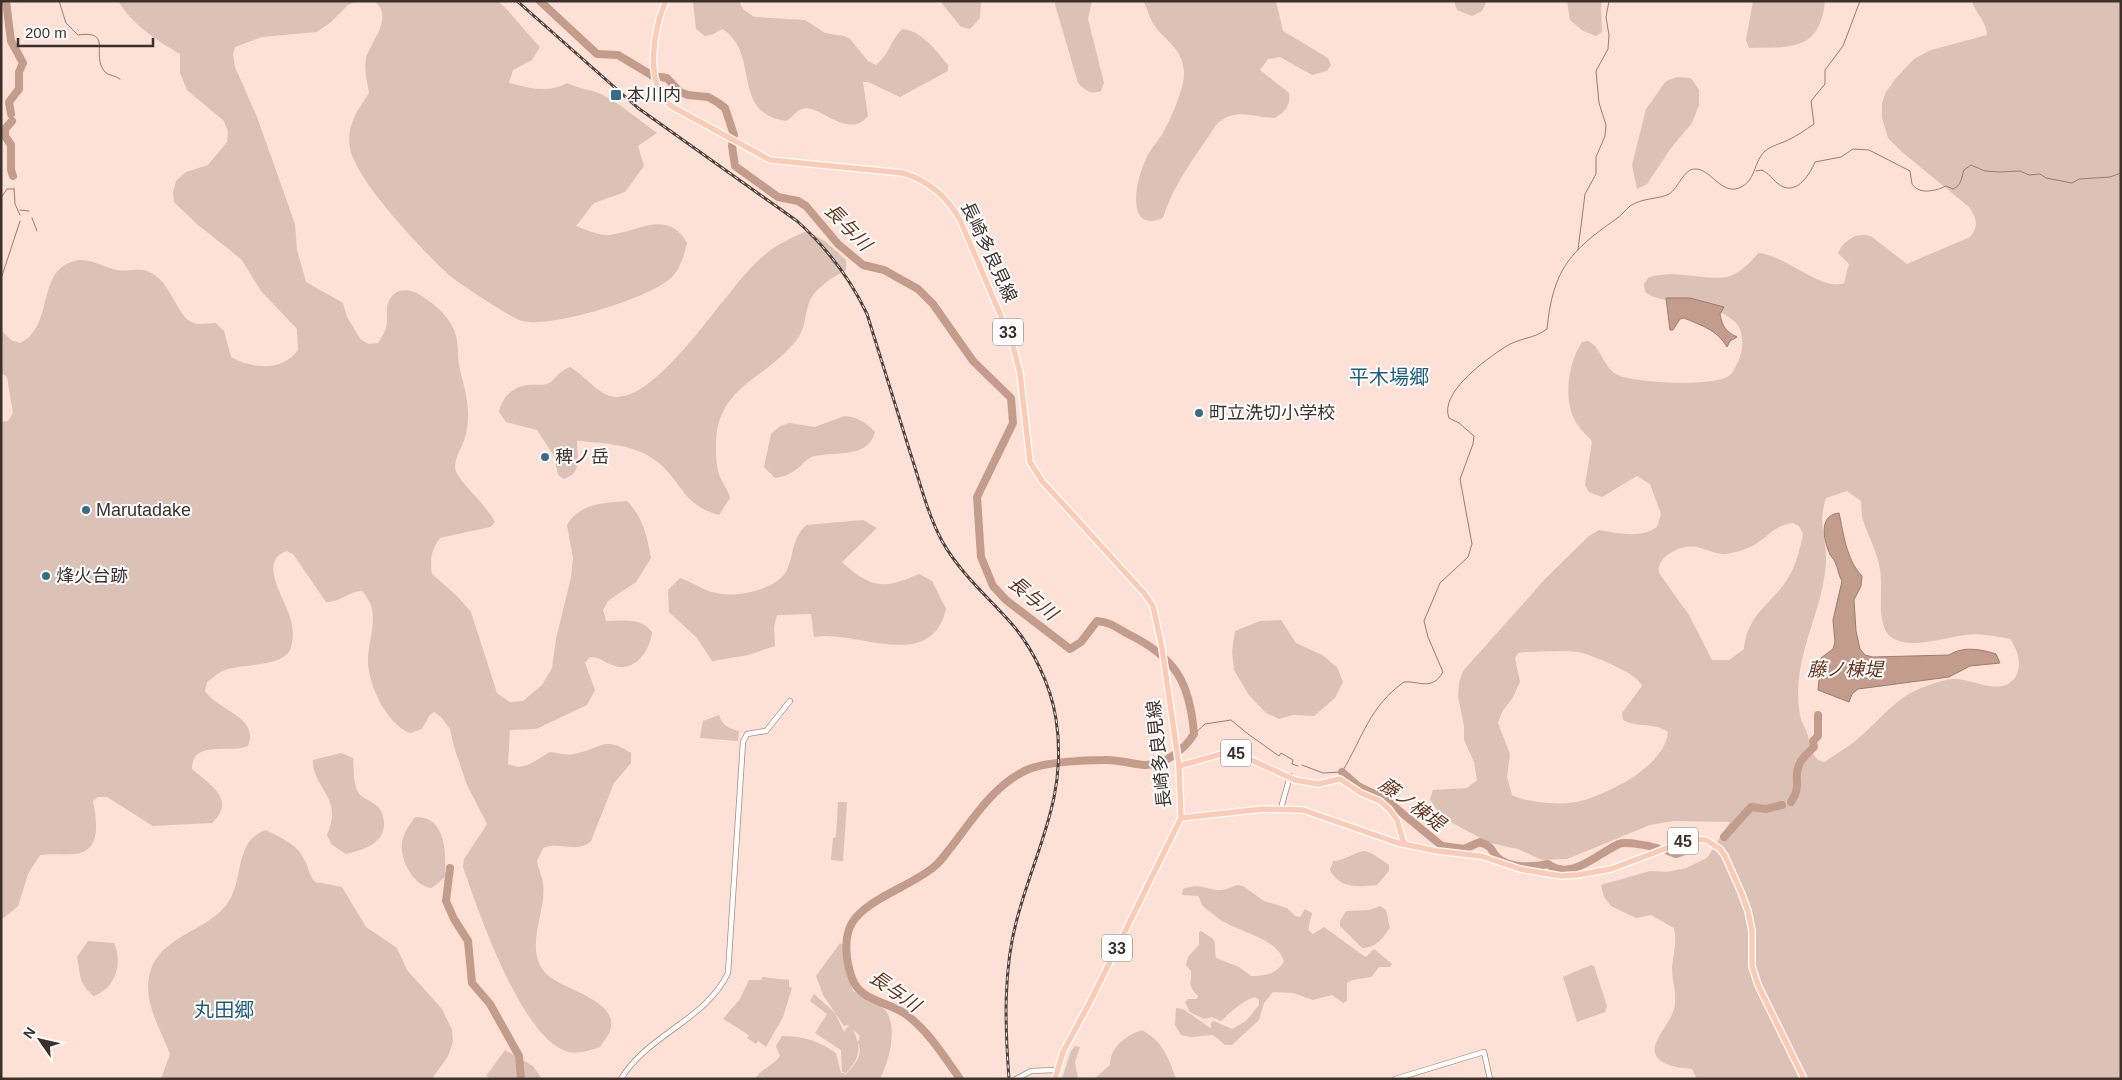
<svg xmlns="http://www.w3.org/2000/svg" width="2122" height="1080" font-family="Arial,'Noto Sans JP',sans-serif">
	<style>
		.green { fill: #dbc1b6; fill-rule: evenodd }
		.water { fill: #c49c8c; stroke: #9b7c6f }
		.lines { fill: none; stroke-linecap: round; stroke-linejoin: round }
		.stream { stroke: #9b7c6f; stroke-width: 1 }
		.river { stroke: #c49c8c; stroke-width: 8 }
		.minor-casing { stroke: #a48b81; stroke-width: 6 }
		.major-casing { stroke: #fff; stroke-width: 8 }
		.minor { stroke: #fff; stroke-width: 4.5 }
		.major { stroke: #fccbb6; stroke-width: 5.5 }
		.rail-casing { stroke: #50433e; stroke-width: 3 }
		.rail { stroke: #fff; stroke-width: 1; stroke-dasharray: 4; stroke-linecap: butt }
		.poi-dot { fill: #376d89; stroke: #fff; stroke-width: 2 }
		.labels { text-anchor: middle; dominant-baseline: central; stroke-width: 4; stroke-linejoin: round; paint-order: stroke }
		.shield { fill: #fff; stroke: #766e6b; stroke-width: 1 }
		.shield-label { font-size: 16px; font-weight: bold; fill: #3b302c }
		.poi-label { font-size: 18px; fill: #3b302c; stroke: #fff; text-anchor: start }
		.street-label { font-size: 18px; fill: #3b302c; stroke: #fff }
		.water-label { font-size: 19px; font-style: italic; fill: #68331c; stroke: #fff }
		.quarter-label { font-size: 20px; fill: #1c5d7b; stroke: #fff }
	</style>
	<rect width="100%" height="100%" fill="#fde1d6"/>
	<!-- green -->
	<g class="green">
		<path d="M 118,1 L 358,1 L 348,5 L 331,22 L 317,32 L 262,37 L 235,47 L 233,55 L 235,67 L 257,117 L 295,224 L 297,250 L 306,282 L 343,303 L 347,317 L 361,340 L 369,344 L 378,343 C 382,337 387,329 387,322 C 387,311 385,303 394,294 C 402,287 415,291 422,296 C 437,306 452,319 456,336 C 459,347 457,359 460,370 C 466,394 471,409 466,434 C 464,444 455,456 455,467 C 455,479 487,505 495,522 L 490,527 L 440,538 C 431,550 430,559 432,574 L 457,596 L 471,612 L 497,693 L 510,702 L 523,701 L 542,685 L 552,668 L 556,639 L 571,577 L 573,558 L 567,525 C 580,503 604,503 627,501 C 643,517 647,536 651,558 L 636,582 L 608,601 L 603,610 L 606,621 C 624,621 640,617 652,632 C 650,651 634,674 612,665 C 603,662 601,657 590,657 L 585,663 L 595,690 L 587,705 L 536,729 L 510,730 L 508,764 C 525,772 535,760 550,752 C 557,753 567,756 574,754 C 601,749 604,735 631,753 L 631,763 L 614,783 L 591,841 C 578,854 560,841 543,848 L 537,861 C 538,868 542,876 543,883 C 547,911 525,944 543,970 C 556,990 621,998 610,1031 C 608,1036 603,1042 600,1047 C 591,1050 579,1054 569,1052 C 522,1041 478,910 463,867 L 464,859 L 487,824 L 467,785 L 454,747 L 450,729 L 441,717 L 434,712 L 429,716 L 422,729 L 410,733 C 387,724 370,688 368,664 C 367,638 383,613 362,591 C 348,591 340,603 326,602 L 293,554 L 287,551 C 257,560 285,599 290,617 C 293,627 294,637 291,647 C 286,668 240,663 223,671 C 217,673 212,679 207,682 L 205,691 C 218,711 260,717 248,746 C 229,754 192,739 192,769 C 210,785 237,799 212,823 L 153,826 L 107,797 L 98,797 L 93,801 C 96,817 102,847 80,853 C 68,856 53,853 40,855 L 28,874 L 18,906 L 1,920 L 1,422 L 8,421 L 13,413 L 7,377 L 1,373 L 1,330 L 11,340 L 20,343 C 57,326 33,266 80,260 C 91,259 106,268 117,270 C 127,272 136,268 147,271 C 172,280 177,319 194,323 C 200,325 210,323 216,323 L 224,331 L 231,357 C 253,369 282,372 298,350 L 297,329 L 261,291 L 241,259 L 198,225 L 174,202 L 173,192 L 176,181 L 186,172 L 208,165 L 227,142 L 228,132 L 224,121 L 187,90 L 180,73 L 180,54 C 155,39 134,26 118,1 Z"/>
		<path d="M 374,1 L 498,1 C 514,15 525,32 540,47 L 532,60 L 513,70 L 509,83 C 531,88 546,94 567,83 C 578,89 590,89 601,94 C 621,104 639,120 657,133 L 638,146 L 644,166 L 625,192 L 594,203 L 576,226 C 587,230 599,236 610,235 C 640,231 668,209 687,243 C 684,255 681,268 672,277 C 654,297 545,331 519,320 C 504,313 461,285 449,275 C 424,252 355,180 350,148 C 346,126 357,111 369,93 C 367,81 364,70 366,58 C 371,41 395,16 374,1 Z"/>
		<path d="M 693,1 L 739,1 L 743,9 L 754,17 L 805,20 L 825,33 L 844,36 L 850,39 L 868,61 L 876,65 C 888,56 891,40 902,29 C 922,31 936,50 948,65 L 948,71 L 900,97 L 868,82 L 863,82 L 868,116 C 847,141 819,103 802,109 C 797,111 791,118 786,121 C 730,114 761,52 722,29 L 714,34 L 705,36 L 696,29 Z"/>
		<polygon points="940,1 981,1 980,18 970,29 961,27"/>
		<path d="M 1054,1 L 1092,1 L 1088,19 L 1104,83 L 1101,91 C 1090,95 1085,90 1078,83 Z"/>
		<path d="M 1143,1 L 1276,1 L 1283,31 L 1328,58 L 1331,65 L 1327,71 L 1312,75 L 1280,57 L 1268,59 L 1260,70 L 1289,93 C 1291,106 1285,111 1275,118 C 1254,117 1234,107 1217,124 C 1197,154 1174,183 1163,218 C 1121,235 1138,171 1149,153 C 1154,144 1162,137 1166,127 C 1172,116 1185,85 1184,73 C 1183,48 1167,43 1154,25 C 1149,18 1148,9 1143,1 Z"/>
		<polygon points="1454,1 1487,1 1482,11 1472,16 1457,10"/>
		<polygon points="1567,1 1601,1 1602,32 1596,36 1583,31 1570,20"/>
		<path d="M 1753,1 L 1825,1 C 1820,52 1790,47 1749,48 L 1746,40 Z"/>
		<path d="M 1972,1 L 2121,1 L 2121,1079 L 1697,1079 L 1692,1069 C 1681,1068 1659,1066 1655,1053 C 1652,1041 1669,1024 1673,1012 C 1679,996 1671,981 1672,966 C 1674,952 1677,942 1674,928 L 1651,915 L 1636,918 L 1611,906 L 1604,897 L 1601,885 L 1650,871 L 1667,872 L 1686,868 L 1707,858 L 1730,822 L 1674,821 L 1650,825 L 1567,859 L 1542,860 L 1518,849 L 1490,843 L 1449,821 L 1436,809 L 1430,799 L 1433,790 L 1467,788 L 1477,780 L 1474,762 L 1464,740 L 1464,726 L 1458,696 L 1459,683 L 1463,671 L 1546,578 L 1589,536 L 1599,530 C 1618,533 1640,539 1657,527 L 1661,514 L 1650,484 L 1637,476 L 1602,497 L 1589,492 L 1585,485 L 1592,442 C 1589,436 1583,433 1579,427 C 1562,404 1567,365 1582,342 L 1588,341 C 1602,347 1604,371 1620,376 C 1641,383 1711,387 1729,376 C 1735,371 1741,356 1742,349 C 1743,340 1742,327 1734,321 C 1713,302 1677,305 1651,296 L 1645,292 L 1644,284 L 1649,277 C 1677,269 1704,281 1727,277 C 1739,274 1751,262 1758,253 C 1786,255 1821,292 1844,283 L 1849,264 L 1838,253 C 1844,240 1858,231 1872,237 L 1907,264 L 1970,237 C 1979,226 1977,219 1969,207 L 1902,152 L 1888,138 L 1882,118 L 1882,103 L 1886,92 L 1896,78 L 1914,59 L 1931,50 L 1987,35 C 1987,22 1976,14 1972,1 ZM 1847,491 L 1861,501 C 1862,507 1861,515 1863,520 C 1868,537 1878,552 1880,570 C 1883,589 1878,610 1884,627 C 1894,656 1945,637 1965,635 C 1980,633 1995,636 2010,639 C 2020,652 2025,676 2006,685 C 1990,691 1969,678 1953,679 C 1948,679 1943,681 1938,682 C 1899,693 1889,711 1861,736 C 1850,746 1836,754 1824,762 L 1818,760 C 1811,753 1810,746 1808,736 C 1806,729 1801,722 1800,715 C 1790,658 1823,615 1826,562 C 1827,536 1817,526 1826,498 ZM 1793,523 L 1799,526 L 1803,534 C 1801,546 1797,560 1792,571 C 1778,601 1747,611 1744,649 L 1729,660 L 1712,660 L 1689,615 L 1659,573 C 1656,555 1683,544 1697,547 C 1706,549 1715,554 1724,554 C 1731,554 1743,550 1750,547 C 1767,540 1772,525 1793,523 ZM 1524,652 C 1543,652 1565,649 1583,653 C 1595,657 1639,674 1642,686 L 1622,713 L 1623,720 C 1637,728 1654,722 1668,732 C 1665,766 1610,793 1581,801 C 1564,806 1527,803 1512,795 L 1507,777 L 1510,754 L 1498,723 L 1502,712 L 1513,697 L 1520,682 L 1515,658 L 1518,653 Z"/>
		<polygon points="1677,77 1691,78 1699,90 1699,105 1692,123 1671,148 1647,184 1637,189 1632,165 1646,109 1666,81"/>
		<path d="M 807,231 L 825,241 L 846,260 L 846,270 C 832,278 812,289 808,306 C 805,317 805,327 798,338 C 767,380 716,385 716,445 C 716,453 716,463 718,471 C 720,481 728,488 730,498 L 719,515 C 682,504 684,485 659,463 C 636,444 605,443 577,441 C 577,456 583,473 564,479 L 558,475 L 554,456 L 537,430 L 506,422 L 499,412 C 502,397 513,386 529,385 C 536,384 542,386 549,383 C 557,379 557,372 570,367 C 585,375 599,397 617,397 C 663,396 726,288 761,258 C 774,246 790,238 807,231 Z"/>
		<path d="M 844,416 C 857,417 866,422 875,432 C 868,459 837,451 815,456 C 800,460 800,475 775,478 L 764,467 L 771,434 L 779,427 L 789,423 L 815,427 Z"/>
		<path d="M 863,520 L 877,528 L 842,562 C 870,588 883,590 919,574 L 932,581 L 946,609 C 931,674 855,629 814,637 L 811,614 L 777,615 L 774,627 L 775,646 L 748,655 L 712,661 L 697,638 L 669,612 L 668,590 L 680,578 C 693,582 704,591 716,593 C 736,598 777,590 787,570 C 795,552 791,540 806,525 Z"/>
		<polygon points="1281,620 1296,643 1322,655 1337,667 1343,682 1335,698 1314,716 1293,715 1279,719 1266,713 1248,694 1234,670 1232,652 1235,631 1260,621"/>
		<path d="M 719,715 C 722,725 729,729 739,731 L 738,741 L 700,738 L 703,721 Z"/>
		<path d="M 341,753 L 353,758 C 354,768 353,781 357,790 C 360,799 372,800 378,807 C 382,811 383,816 384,821 C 386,843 363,850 346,854 L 331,844 L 327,835 C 344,797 312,788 313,760 Z"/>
		<polygon points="838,802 847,802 843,861 831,860 833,838 836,837"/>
		<path d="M 415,817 C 447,816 446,854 445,877 L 432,888 C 413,887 397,856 403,838 C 405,831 410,824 415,817 Z"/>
		<path d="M 266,830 C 281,838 298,844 305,861 C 309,869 309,875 315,882 L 342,887 L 366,927 L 397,948 L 407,970 L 442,1009 L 452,1030 L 453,1042 L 448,1056 L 432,1079 L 161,1079 L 170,1054 C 161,1030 144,1004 149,977 C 158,935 204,934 227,904 C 245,880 233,841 266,830 Z"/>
		<path d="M 1365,851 L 1373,854 L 1389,865 L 1389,871 L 1377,885 C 1357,887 1340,889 1330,870 L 1333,861 C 1346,861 1353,852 1365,851 Z"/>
		<path d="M 1237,885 L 1243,886 L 1264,901 L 1287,908 L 1295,916 L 1300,917 L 1305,909 L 1312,913 L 1308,930 L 1313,934 L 1324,927 L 1361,954 L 1366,957 L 1374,949 L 1392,964 L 1390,967 L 1379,967 L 1371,977 L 1352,980 L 1347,983 L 1347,1001 L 1343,1003 L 1332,995 L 1313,1000 L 1293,993 L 1273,992 L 1264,1003 L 1259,1020 L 1232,1045 L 1225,1045 L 1213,1035 L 1191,1037 L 1181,1035 L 1175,1025 L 1176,1008 L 1183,1009 L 1209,1027 L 1211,1028 L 1211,1022 L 1214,1021 L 1232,1029 L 1246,1021 L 1259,1005 L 1259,1000 L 1255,997 C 1240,1002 1232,1011 1221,1021 L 1212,1017 L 1204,1019 L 1190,1012 L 1185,1002 L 1188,999 L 1197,999 L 1198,996 C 1186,983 1192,985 1191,971 L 1186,965 L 1188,957 L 1199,945 L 1199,932 L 1201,931 C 1220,943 1213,939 1216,958 L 1239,967 L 1251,976 C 1264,976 1278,974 1284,961 C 1276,936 1237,933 1218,918 C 1213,914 1207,910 1203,906 C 1200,903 1201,900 1198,896 L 1182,895 L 1183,889 C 1199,882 1206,890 1221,890 C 1226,890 1231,887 1237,885 Z"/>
		<path d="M 1380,906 L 1386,910 L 1390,928 C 1383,938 1376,948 1362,948 L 1340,926 L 1340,921 L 1346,911 L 1370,910 Z"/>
		<path d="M 88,941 L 114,943 C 123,963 116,988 94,996 C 78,983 81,976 77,957 Z"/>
		<path d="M 840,943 L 843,945 L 843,957 L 853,991 C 860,995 882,1005 886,1011 C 898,1029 889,1061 880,1079 L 755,1079 C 762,1068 773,1066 780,1056 L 776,1046 L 782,1036 C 804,1036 818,1041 836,1053 L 841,1073 L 846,1074 C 854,1065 864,1056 858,1043 C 860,1056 855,1063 846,1073 L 842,1072 L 841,1050 L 815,1033 L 827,1014 L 810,1001 L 814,994 L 835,1013 L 844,1032 L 848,1026 L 853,1029 L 858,1042 L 860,1036 L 848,1025 L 844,1026 L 823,995 L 816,976 Z"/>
		<polygon points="1591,965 1594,966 1607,1006 1605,1012 1577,1022 1563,977"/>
		<polygon points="762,977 789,980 789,987 792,988 783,1017 766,1047 758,1041 756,1044 747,1038 749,1035 723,1019 740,999 749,980 761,980"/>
		<path d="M 1142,1030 C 1162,1041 1169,1058 1176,1079 L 1094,1079 L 1110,1065 C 1110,1047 1126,1035 1142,1030 Z"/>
		<polygon points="1075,1046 1080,1047 1075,1062 1078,1079 1062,1079 1071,1051"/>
		<polygon points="505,1050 533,1066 542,1079 491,1079 486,1076"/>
	</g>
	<!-- water -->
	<g class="water">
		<path d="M 1666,298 L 1690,298 L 1724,307 L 1720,314 C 1722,326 1726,332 1737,337 L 1730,341 L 1727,347 C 1716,329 1702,326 1684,318 L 1680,319 L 1673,330 L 1670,330 Z"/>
		<path d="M 1839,513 C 1844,535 1846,559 1862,576 L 1861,586 L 1854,600 L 1856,631 L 1860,649 L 1865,655 L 1873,657 L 1949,655 C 1963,646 1980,649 1996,654 L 2000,663 L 1970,666 L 1949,677 L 1858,689 L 1852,694 L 1849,702 L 1818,690 L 1821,658 L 1833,649 L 1835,642 L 1833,620 L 1842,581 C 1838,574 1838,568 1835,562 C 1834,559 1830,556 1829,552 C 1823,538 1819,515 1839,513 Z"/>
	</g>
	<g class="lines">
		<!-- stream -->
		<g class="stream">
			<path d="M 59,1 L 66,23 L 78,35 C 114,30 90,55 105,72 C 109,76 115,75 120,79"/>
			<path d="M 1756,171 L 1762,170 C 1769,174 1772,178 1777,183 C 1795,198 1809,176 1815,162 L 1841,157 L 1853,149 L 1869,150 L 1910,171 L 1912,184 C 1919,195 1936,191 1946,186 L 1953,189 C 1962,185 1961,178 1964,170 L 1971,165 L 1985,171 L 1999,172 L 2020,171 L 2029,175 L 2040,174 L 2046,178 L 2072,183 L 2079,179 L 2110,177 L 2121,173"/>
			<polyline points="14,188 15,204 20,215"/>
			<polyline points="1,198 7,189 13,189"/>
			<polyline points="20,210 29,211"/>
			<polyline points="32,218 37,231"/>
			<polyline points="1578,250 1585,194 1596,174 1596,157 1605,136 1606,125 1599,103 1596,71 1608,49 1609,35 1606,17 1609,1"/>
			<polyline points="2,276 20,221"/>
			<polyline points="1194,734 1205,724 1231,720 1248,734 1279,756 1281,753 1293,760 1292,764 1298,766"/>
			<path d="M 1302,765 L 1323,773 L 1342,772 C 1363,737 1369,707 1404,682 C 1420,681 1432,691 1443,672 L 1428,637 L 1424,621 L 1440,583 L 1468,557 L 1472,544 L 1460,479 L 1473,444 L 1474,436 L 1459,423 L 1449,418 C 1439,393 1485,360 1505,347 C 1518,338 1534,339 1547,329 C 1553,270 1569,252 1616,219 C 1621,216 1625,210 1630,206 C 1641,198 1660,199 1669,194 C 1679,188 1683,169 1695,169 C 1710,168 1721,195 1739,188 C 1756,181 1753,164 1764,152 C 1770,146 1780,144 1788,140 C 1797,136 1805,130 1814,124 L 1811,101 L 1825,84 L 1825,70 L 1843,46 L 1860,1"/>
		</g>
		<!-- river -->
		<g class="river">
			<polyline points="6,1 11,41 23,63 19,72 19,89 9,102 11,114"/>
			<path d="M 540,1 L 597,54 L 618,55 L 653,76 L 667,78 L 680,92 L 688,95 L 708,97 L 717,102 L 725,108 L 734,135 L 732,146 L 735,166 L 778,197 L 798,201 L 806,206 L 838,244 L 863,265 L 884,270 L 918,289 L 933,304 L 973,361 L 1011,398 L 1013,423 L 977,497 L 981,557 L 993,586 L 1006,600 L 1070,649 L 1081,642 L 1097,621 C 1110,622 1117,628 1128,634 C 1175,657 1190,682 1194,734 C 1184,750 1165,765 1145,765 C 1131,764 1118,759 1104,760 C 1084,760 1047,762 1029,769 C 995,783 973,819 952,846 C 947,852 941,861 935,866 C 912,886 866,899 852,923 C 843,938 846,962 852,978 C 860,1001 886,1001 904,1013 C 927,1029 944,1056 960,1079"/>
			<polyline points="12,121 5,129 5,136 11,145 11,170 13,176"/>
			<path d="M 1342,772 L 1358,786 L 1385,799 L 1442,846 L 1464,849 L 1480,842 C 1494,848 1489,848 1497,857 C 1509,869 1534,867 1548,864 C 1571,882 1598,853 1619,844 C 1625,841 1650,846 1657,848"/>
			<path d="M 1791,802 C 1803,785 1792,777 1800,763 C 1803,757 1809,752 1814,747 L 1813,741 L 1818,736 L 1818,715"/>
			<polyline points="1724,837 1751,807 1766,809 1782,805"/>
			<polyline points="1668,851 1676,854 1691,849"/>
			<polyline points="450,868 446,901 454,919 468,941 472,983 490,1004 519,1056 521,1079"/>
		</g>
		<defs>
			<g id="minor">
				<polyline points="1281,808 1290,776"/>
				<path d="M 621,1079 C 647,1035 706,1020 728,973 L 743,742 L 747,734 L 766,731 L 790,701"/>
				<polyline points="1016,1079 1031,1071 1056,1070"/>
				<polyline points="1395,1079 1484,1052 1490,1079"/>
			</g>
			<g id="major">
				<path d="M 666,1 C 653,28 644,85 671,106 L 770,160 L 903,173 C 929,181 947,196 960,220 L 1012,342 L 1020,373 L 1030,462 L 1042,481 L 1144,593 L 1153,606 L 1162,648 L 1179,766 L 1181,818 L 1090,1002 L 1063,1052 L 1055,1079"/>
				<polyline points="1179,766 1225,753 1236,753 1295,780 1318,784 1340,779 1361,793 1380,801 1389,809 1397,820 1404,844"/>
				<polyline points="1181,818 1263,809 1303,810 1398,843 1437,851 1481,856 1520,869 1561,876 1577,875 1611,869 1691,839 1706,840 1720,849 1725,856 1741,892 1748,911 1752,931 1752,966 1758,985 1804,1079"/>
			</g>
		</defs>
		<!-- minor casing -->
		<use href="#minor" class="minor-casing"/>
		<!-- major casing -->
		<use href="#major" class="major-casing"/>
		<!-- minor -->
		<use href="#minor" class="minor"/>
		<!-- major -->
		<use href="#major" class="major"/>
		<defs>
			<path id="rail" d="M 517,1 L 638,108 L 797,221 C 827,248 850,278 867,314 C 881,360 896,406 910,452 C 920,482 927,513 942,541 C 960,573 987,596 1011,623 C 1033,648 1051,686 1056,719 C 1068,797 1036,847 1017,919 C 1003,970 1005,1026 1009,1079"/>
		</defs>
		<!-- rail casing -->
		<use href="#rail" class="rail-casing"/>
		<!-- rail -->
		<use href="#rail" class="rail"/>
	</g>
	<!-- markers -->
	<g class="poi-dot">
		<rect x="610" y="89" width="12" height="12" rx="2.5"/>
		<circle cx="1199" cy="413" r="5"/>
		<circle cx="545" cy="457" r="5"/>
		<circle cx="86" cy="510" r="5"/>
		<circle cx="46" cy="576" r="5"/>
	</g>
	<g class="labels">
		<!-- shield labels -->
		<g class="shield">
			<rect x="993" y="318.5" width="30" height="27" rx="4"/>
			<rect x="1221" y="739.5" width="30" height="27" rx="4"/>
			<rect x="1668" y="827.5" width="30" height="27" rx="4"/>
			<rect x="1102" y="934.5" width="30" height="27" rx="4"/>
		</g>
		<g class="shield-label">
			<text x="1008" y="332">33</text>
			<text x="1236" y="753">45</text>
			<text x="1683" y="841">45</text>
			<text x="1117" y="948">33</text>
		</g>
		<!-- poi labels -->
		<g class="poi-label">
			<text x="627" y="95">本川内</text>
			<text x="1209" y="413">町立洗切小学校</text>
			<text x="555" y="457">稗ノ岳</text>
			<text x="96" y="510">Marutadake</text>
			<text x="56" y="576">烽火台跡</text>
		</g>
		<!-- street labels -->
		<g class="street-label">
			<text transform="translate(989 252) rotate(65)">長崎多良見線</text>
			<text transform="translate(1159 754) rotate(-96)">長崎多良見線</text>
		</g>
		<!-- water labels -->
		<g class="water-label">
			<text transform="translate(848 227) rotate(46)">長与川</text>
			<text transform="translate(1033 598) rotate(40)">長与川</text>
			<text x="1845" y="669">藤ノ棟堤</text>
			<text transform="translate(1412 804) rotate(36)">藤ノ棟堤</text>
			<text transform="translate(895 991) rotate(35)">長与川</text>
		</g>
		<!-- quarter labels -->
		<g class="quarter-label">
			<text x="1389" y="377">平木場郷</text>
			<text x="224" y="1010">丸田郷</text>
		</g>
	</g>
	<!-- border -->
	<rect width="2122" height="1080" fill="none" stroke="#3b302c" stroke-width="5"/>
	<!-- north arrow -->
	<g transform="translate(40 1040) rotate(304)" stroke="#ffffff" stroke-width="4" paint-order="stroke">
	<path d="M0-4L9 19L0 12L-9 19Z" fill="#3b302c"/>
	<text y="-8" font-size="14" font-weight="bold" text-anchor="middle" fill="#3b302c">N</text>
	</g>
	<!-- scale -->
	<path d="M18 38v8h135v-8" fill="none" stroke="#3b302c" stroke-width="2.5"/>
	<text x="25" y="38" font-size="15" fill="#3b302c" stroke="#ffffff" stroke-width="4" paint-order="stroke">200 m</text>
</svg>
